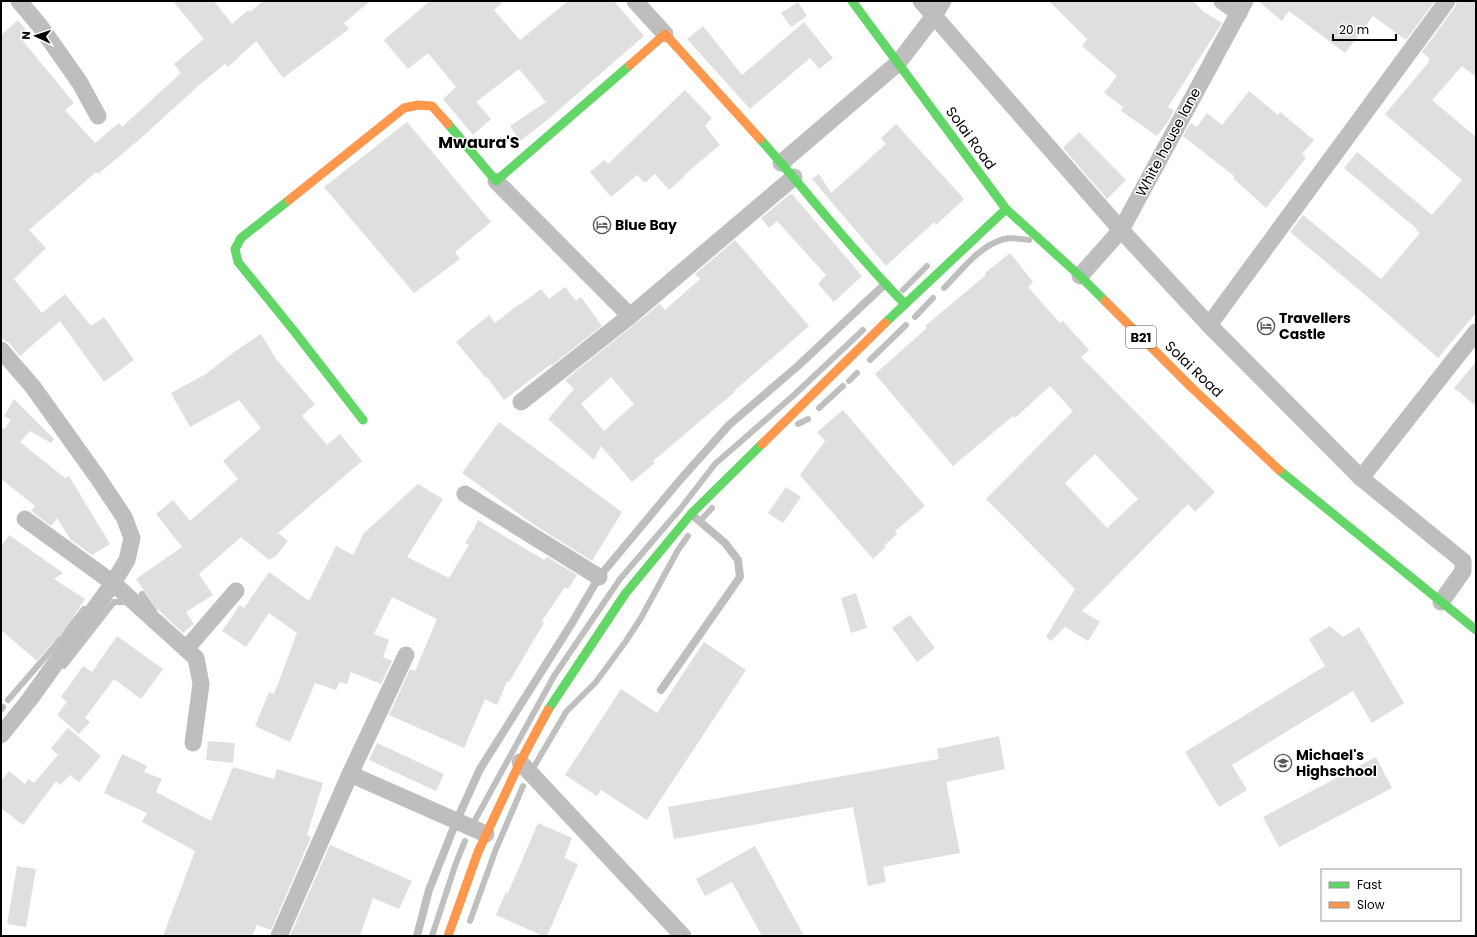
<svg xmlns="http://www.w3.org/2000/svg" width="1477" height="937" font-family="Poppins,sans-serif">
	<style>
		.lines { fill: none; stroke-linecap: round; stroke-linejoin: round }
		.stream { stroke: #bfbfbf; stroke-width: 6 }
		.building { fill: #dfdfdf; fill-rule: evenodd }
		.lane { stroke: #bebebe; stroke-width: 8 }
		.street { stroke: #bebebe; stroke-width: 17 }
		.fast { stroke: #63d668; stroke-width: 9 }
		.slow { stroke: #ff974d; stroke-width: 9 }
		.labels { text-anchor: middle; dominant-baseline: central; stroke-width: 3; stroke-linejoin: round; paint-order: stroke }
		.shield { fill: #fff; stroke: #4c4c4c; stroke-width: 1 }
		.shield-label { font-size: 13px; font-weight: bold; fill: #000 }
		.street-label { font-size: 14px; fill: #000; stroke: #fff }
		.poi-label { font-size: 14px; font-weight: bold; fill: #000; stroke: #fff; text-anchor: start }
		.quarter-label { font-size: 16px; font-weight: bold; fill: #000; stroke: #fff }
	</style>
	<rect width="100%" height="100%" fill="#fff"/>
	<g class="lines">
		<!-- stream -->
		<g class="stream">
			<path d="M 944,288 C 962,270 979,246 1004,239 C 1011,237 1022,239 1029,240"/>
			<polyline points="903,290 927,266"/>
			<polyline points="915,317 933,298"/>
			<polyline points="870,360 906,325"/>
			<polyline points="849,381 857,373"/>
			<polyline points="819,408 843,386"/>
			<polyline points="798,424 808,419"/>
			<polyline points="701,520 712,508"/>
			<polyline points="142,594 154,611"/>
			<polyline points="64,666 114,602 124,602"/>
			<polyline points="8,700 48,654 84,609"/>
			<polyline points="1,710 3,707"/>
			<polyline points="535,765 566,712 596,682 626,641 641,618 678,550 688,536"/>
			<polyline points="474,822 554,676 620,579 681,508 715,464 794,395 863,330"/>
			<polyline points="470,921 496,849 523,786"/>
			<polyline points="432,936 456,863 465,841"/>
		</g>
	</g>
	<!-- building -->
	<g class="building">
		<polygon points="173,1 214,1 232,24 248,10 250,12 263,1 370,1 344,23 349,29 283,78 256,41 228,67 225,64 198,86 140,139 98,174 96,172 29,230 46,248 14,279 42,313 65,294 91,326 104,317 134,360 104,382 60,321 20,356 9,343 1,338 1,35 18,20 30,35 23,41 74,103 65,110 95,143 119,123 122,127 181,73 174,64 204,39"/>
		<polygon points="430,1 504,1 494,10 520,40 568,1 614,1 644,36 546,121 520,141 510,126 546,102 519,69 476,102 491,119 473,135 443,99 456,87 428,53 408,69 384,40"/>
		<polygon points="1049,1 1193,1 1203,11 1222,23 1168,107 1174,111 1167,123 1157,136 1121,111 1123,107 1104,93 1117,76 1082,46 1087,39"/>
		<polygon points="1258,1 1435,1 1406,40 1373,16 1345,53 1289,11 1282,21"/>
		<polygon points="1457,1 1476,1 1476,77 1462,66 1432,100 1476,137 1476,313 1438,358 1382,309 1290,232 1303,215 1381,279 1420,233 1416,230 1417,229 1344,168 1357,152 1432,215 1462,180 1385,114 1429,62 1428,61 1430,59 1422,52 1455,7"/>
		<polygon points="798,2 807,16 791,27 781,13"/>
		<polygon points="804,22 833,58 819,69 810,58 750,109 687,39 703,26 742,75"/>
		<polygon points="685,90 712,118 705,126 720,145 684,175 685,176 669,190 655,174 645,183 637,175 611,197 590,172 604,160 608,164"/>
		<polygon points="1249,91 1278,115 1280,112 1314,140 1302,154 1306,158 1266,208 1233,178 1234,176 1183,136 1190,123 1197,127 1207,113 1222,125"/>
		<polygon points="407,122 491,222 455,252 460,259 414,293 324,187"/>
		<polygon points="896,124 964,199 936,225 934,222 886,266 812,179 819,174 831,193 886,144 881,138"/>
		<polygon points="1079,132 1126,180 1107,199 1063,148"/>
		<polygon points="792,194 862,276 834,302 818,284 826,275 777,221 769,228 761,218 789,195"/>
		<path d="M 735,240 L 809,326 L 734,391 L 735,392 L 712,411 L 653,461 L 655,463 L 632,482 L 601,446 L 594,460 L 548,419 L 574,389 L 565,380 L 660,304 L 665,310 L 700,279 L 695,274 ZM 611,377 L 634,404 L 604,431 L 581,404 Z"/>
		<path d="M 1010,253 L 1033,282 L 1028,287 L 1060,323 L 1063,321 L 1089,350 L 1081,357 L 1215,492 L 1195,512 L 1188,504 L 1082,611 L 1100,622 L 1088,641 L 1065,627 L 1051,641 L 1046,637 L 1075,589 L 986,499 L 1073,411 L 1050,386 L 1015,418 L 1013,416 L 953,466 L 875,374 L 927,328 L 925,326 L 986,275 L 985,273 ZM 1095,454 L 1138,499 L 1107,528 L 1065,483 Z"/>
		<polygon points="565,287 576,301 581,297 602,326 552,365 551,364 504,400 487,377 486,378 456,342 489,315 495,323 519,304 520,305 541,289 549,299"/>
		<polygon points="261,334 276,359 315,404 302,416 327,445 340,434 362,461 278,533 288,541 276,556 269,560 241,537 199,574 213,595 186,612 194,624 183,633 156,608 136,579 182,547 156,514 173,500 190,521 238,479 223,461 261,428 239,400 190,427 171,393 206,374 234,352"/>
		<polygon points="1476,362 1476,406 1454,388"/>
		<polygon points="14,399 54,439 51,443 30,431 20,442 65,478 69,476 110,544 92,555 70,539 57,518 51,526 31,511 35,506 1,479 1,427 4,429 11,420 4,416"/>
		<polygon points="843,410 925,506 895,531 897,534 884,546 886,547 873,559 800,475 825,441 817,432"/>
		<polygon points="499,422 622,512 592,561 533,524 462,473"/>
		<polygon points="418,484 443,499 407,557 449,578 469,545 465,543 474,529 478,520 544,560 547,557 577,575 568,589 565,587 542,621 544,623 509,682 507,681 497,705 485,699 464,748 389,715 410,669 415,671 437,619 392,597 374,634 389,640 383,657 392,661 381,684 351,672 347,684 339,682 336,690 315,683 290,742 255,726 269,692 274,694 297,633 269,613 246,647 222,631 240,605 244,608 269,572 309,601 336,546 353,555 364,533"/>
		<polygon points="786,487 801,497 783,523 768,513"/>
		<polygon points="9,535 63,573 54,579 85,599 60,637 58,636 37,661 1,630 1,546"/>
		<polygon points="856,593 867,628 851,633 841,598"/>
		<polygon points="910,615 935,648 917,662 892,628"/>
		<polygon points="1330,626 1343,637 1359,627 1404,703 1372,723 1353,691 1232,765 1247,790 1219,807 1185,752 1325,666 1309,639"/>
		<polygon points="117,636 163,669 141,699 114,679 85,718 90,722 79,734 57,715 67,702 61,697 83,666 92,672"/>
		<polygon points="704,642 746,670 647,820 601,790 597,796 565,775 621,689 657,713"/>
		<polygon points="68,728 101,756 79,782 70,775 60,785 56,781 23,825 1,808 1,782 9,771 25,784 28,779 34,783 58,755 51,748"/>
		<polygon points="999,736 1005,769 946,782 960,853 883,867 886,882 868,886 853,807 674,839 668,807 939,759 937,749"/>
		<polygon points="208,741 235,743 233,763 206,760"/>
		<polygon points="377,743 444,774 436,791 369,760"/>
		<polygon points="122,754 147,766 144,772 162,779 156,792 211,821 233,767 274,779 277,769 323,783 307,835 311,837 271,930 257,925 252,936 163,936 195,851 142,822 147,813 104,793"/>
		<polygon points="1376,757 1392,788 1279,847 1263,817"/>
		<polygon points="538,823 572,838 564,858 578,864 547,936 543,936 496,915 506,892 508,893"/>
		<polygon points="330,845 412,881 399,909 373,898 360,936 290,936"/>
		<polygon points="755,846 804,936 762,936 732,882 705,896 696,879"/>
		<polygon points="17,866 36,869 26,927 7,924"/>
	</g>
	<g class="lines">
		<!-- lane -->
		<g class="lane">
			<polyline points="661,690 740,577 738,560 725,543 691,514"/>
			<polyline points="417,936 429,890 456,822 480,769 572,623 599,577 680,480 729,425 799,365 885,284"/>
		</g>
		<!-- street -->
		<g class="street">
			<polyline points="19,1 40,26 80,83 98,116"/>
			<polyline points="635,1 665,34"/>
			<polyline points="921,1 1121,230 1209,325 1361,478 1463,561 1463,571 1441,602"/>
			<polyline points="1222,1 1239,13"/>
			<polyline points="781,163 898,63 934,16 943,1"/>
			<polyline points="496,181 630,316"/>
			<polyline points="1080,276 1121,230 1245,1"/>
			<polyline points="1209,325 1447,1"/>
			<polyline points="1,350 33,387 98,478 124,517 132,538 127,560 113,583 30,699 1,735"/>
			<polyline points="521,402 630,316 794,177"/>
			<polyline points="1361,478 1476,332"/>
			<polyline points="465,494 599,577"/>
			<polyline points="25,519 113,583 186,649 236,591"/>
			<polyline points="186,649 196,658 201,684 193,743"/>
			<polyline points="520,762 683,936"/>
			<polyline points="350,774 486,834"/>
			<polyline points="279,936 350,774 406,655"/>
		</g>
		<!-- fast -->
		<g class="fast">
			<polyline points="852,1 1006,209 1080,276 1105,301"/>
			<polyline points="448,124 496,181 630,65"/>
			<path d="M 760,139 C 809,194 853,252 905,304"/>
			<polyline points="289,200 241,238 235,249 238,262 294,331 363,420"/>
			<polyline points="885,323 1006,209"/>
			<polyline points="1279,470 1476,630"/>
			<polyline points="548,710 625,594 691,514 762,444"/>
		</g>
		<!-- slow -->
		<g class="slow">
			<polyline points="630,65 665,34 760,139"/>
			<polyline points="289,200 404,108 418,105 432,106 448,124"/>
			<polyline points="1105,301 1191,387 1279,470"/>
			<polyline points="762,444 885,323"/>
			<polyline points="448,936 478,852 520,762 548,710"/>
		</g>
	</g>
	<!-- icons -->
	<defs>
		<symbol id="hotel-ring" viewBox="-11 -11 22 22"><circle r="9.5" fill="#fff" stroke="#595959" stroke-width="1.5"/><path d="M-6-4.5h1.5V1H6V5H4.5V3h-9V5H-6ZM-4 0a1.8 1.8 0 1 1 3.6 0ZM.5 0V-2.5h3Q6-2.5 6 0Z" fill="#595959"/></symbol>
		<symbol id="school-ring" viewBox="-11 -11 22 22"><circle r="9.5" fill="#fff" stroke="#595959" stroke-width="1.5"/><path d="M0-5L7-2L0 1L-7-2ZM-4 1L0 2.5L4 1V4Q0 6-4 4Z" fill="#595959"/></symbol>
	</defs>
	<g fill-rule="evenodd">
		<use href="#hotel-ring" x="592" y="215" width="20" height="20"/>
		<use href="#hotel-ring" x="1256" y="316" width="20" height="20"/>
		<use href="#school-ring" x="1273" y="753" width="20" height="20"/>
	</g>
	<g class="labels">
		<!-- shield labels -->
		<rect class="shield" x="1126" y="326" width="30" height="22" rx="3"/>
		<g class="shield-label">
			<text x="1141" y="337">B21</text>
		</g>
		<!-- street labels -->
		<g class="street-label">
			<text transform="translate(971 138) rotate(54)">Solai Road</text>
			<text transform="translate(1168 142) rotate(-62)">White house lane</text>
			<text transform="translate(1194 369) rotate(44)">Solai Road</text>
		</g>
		<!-- poi labels -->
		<g class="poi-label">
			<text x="615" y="225">Blue Bay</text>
			<text x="1279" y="318">Travellers<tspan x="1279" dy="16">Castle</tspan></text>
			<text x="1296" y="755">Michael's<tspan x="1296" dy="16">Highschool</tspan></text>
		</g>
		<!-- quarter labels -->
		<g class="quarter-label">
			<text x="479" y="142">Mwaura'S</text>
		</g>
	</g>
	<!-- border -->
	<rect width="1477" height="937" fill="none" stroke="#000000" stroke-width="4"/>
	<!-- legend -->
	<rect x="1321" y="869" width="140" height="52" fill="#ffffff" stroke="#999999"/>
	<rect x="1329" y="882" width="20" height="6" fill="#63d668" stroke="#999999"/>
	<text x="1357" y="889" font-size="12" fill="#000000">Fast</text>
	<rect x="1329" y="902" width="20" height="6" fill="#ff974d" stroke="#999999"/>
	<text x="1357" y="909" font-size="12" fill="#000000">Slow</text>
	<!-- north arrow -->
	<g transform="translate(36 36) rotate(273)" stroke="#ffffff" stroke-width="3" paint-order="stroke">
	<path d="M0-3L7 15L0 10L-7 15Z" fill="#000000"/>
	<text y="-6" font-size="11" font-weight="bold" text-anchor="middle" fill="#000000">N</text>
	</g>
	<!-- scale -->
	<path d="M1333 34v6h63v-6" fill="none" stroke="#000000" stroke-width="2"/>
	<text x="1339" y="34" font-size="12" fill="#000000" stroke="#ffffff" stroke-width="3" paint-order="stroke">20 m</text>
</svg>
